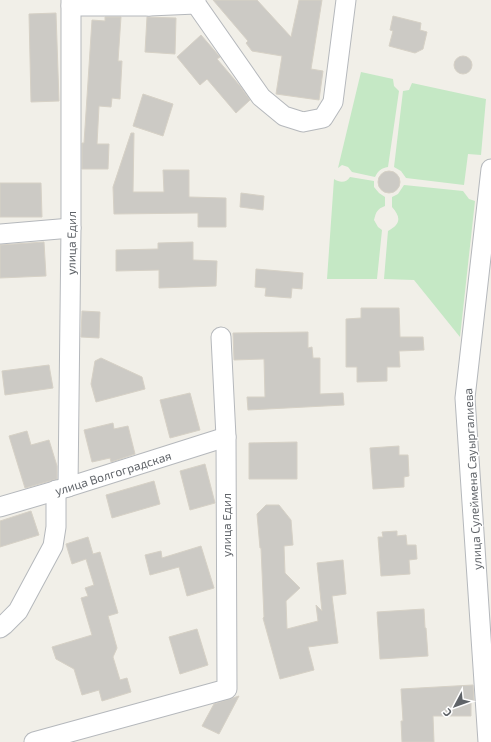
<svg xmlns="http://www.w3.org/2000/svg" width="491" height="742" font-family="'Exo 2',sans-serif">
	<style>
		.green { fill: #c5e8c5 }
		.building { fill: #cccac5; stroke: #d6d1c6 }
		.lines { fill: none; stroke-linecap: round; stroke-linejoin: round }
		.minor-casing { stroke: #b5b8bc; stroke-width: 21 }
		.minor { stroke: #fff; stroke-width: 19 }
		.labels { text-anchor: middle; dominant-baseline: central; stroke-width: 3; stroke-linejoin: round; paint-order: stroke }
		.street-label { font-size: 12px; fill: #5f6368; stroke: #fff }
	</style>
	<rect width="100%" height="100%" fill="#f1efe8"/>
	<!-- green -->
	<g class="green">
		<path d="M 361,72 L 393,79 L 394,86 L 399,91 L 388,167 C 381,168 378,171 375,177 L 352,172 L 348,167 L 342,165 L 338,168 Z"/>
		<polygon points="412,83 486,99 481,155 468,154 464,185 406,178 401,171 394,167 403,91 409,90"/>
		<path d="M 350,177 L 374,181 L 374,187 L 379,193 L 385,197 L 385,206 C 377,209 376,212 374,220 L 378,227 L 382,230 L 377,279 L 327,279 L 334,179 C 340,183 346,183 350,177 Z"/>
		<path d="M 404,185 L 463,191 L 469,199 L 475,201 L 460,337 L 414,280 L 384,279 L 388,231 C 401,224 401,217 392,207 L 392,197 L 398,194 Z"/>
	</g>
	<!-- building -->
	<g class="building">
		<polygon points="213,0 257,0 291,37 299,0 322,0 311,69 323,71 319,100 276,94 282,56 252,51 246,43 248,41"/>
		<polygon points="56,13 59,101 31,102 29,14"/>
		<polygon points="393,16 421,23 420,30 427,32 423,49 415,53 389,46 393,31 390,30"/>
		<polygon points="105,17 121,17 118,61 122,61 120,99 112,98 111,107 99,106 97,144 109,144 108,169 82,169 82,143 84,143 92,20 105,21"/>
		<polygon points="147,17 176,18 175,54 145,52"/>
		<polygon points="201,35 220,57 217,59 240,86 250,100 236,113 207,79 200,85 177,57"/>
		<circle cx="463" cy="65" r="9"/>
		<polygon points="143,94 173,104 163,136 133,126"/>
		<polygon points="131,133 134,133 133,192 164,192 163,170 189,170 189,197 226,198 226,227 198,227 198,213 114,214 113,187"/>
		<circle cx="389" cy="182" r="11"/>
		<polygon points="0,183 41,183 42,217 0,217"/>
		<polygon points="241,193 264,196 263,210 240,207"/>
		<polygon points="44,242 46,276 0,278 0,245"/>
		<polygon points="193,242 193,260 217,261 216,286 159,288 159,270 116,271 116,250 158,249 158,243"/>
		<polygon points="256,269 303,273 302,289 292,288 291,298 265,296 266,288 255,287"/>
		<polygon points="361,308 399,308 400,337 423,337 424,350 399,351 400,367 387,367 387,381 357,382 357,367 346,367 346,319 361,318"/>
		<polygon points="82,311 100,312 99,338 81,337"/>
		<polygon points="308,332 308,348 312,347 313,358 320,358 320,394 343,393 344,405 248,410 247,397 265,397 264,359 234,360 233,333"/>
		<polygon points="101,358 142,377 145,389 96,402 91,384 95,361"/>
		<polygon points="49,365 53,388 5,395 2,371"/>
		<polygon points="190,393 200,430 170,438 160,400"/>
		<polygon points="113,423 114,429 128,426 135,454 111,462 110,458 92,462 84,430"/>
		<polygon points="27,431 31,445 49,440 57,466 57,479 25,488 9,436"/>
		<polygon points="297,442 297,479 249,479 249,443"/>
		<polygon points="399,446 399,455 408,455 409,476 404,477 404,487 373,489 370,448"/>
		<polygon points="205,464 215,503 190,510 180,471"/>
		<polygon points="154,481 160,504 112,518 106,495"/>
		<polygon points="266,505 279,505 291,520 293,545 284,546 285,573 300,588 286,601 287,629 318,621 316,605 322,611 317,563 343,560 346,594 332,596 338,643 308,647 314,670 280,679 263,618 264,617 261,548 260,548 257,514"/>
		<polygon points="31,511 39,535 0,547 0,521"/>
		<polygon points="397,531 397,536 406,535 407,545 416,545 417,559 409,560 410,574 381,576 378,537 383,537 382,532"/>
		<polygon points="88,537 93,554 100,552 118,613 108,616 117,648 113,657 120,680 127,678 131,692 102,701 99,690 82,695 74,669 56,659 52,647 92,635 81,598 88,596 85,588 94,585 86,559 72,564 66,544"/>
		<polygon points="201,546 214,588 187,596 179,567 150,575 145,555 161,551 162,558"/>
		<polygon points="424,609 425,628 426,628 428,656 380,659 377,612"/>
		<polygon points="197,629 208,665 180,674 169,637"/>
		<polygon points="473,685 474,701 471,701 471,716 433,716 434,742 402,742 401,721 403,721 401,689"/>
		<polygon points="239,696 219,734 202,726 214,704"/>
	</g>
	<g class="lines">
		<defs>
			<g id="minor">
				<polyline points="196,0 196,4 261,97 284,116 303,122 323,118 333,102 346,0"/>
				<polyline points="71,6 149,6 150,0"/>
				<polyline points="149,6 196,4"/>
				<polyline points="0,234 71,228"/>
				<path id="s1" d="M 68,487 L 71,228 L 71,0"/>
				<path id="s2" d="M 0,507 L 68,487 L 226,437"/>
				<polyline points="0,628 4,625 18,611 53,546 56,527 56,490"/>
				<polyline points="34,742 227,689 226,437 221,337"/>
				<polyline points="488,742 465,398 491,169"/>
			</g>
		</defs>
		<!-- minor casing -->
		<use href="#minor" class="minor-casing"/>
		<!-- minor -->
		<use href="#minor" class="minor"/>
	</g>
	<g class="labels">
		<!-- street labels -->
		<g class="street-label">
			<text stroke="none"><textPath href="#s1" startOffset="244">улица Едил</textPath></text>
			<text stroke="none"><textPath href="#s2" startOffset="118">улица Волгоградская</textPath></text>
			<text transform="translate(472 479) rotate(-93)">улица Сулеймена Сауыргалиева</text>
			<text transform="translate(226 525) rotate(-90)">улица Едил</text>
		</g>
	</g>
	<!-- north arrow -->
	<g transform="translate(455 706) rotate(229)" stroke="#ffffff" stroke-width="3" paint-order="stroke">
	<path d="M0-3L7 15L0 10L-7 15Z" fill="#5f6368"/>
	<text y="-6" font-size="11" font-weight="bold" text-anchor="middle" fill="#5f6368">С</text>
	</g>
</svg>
